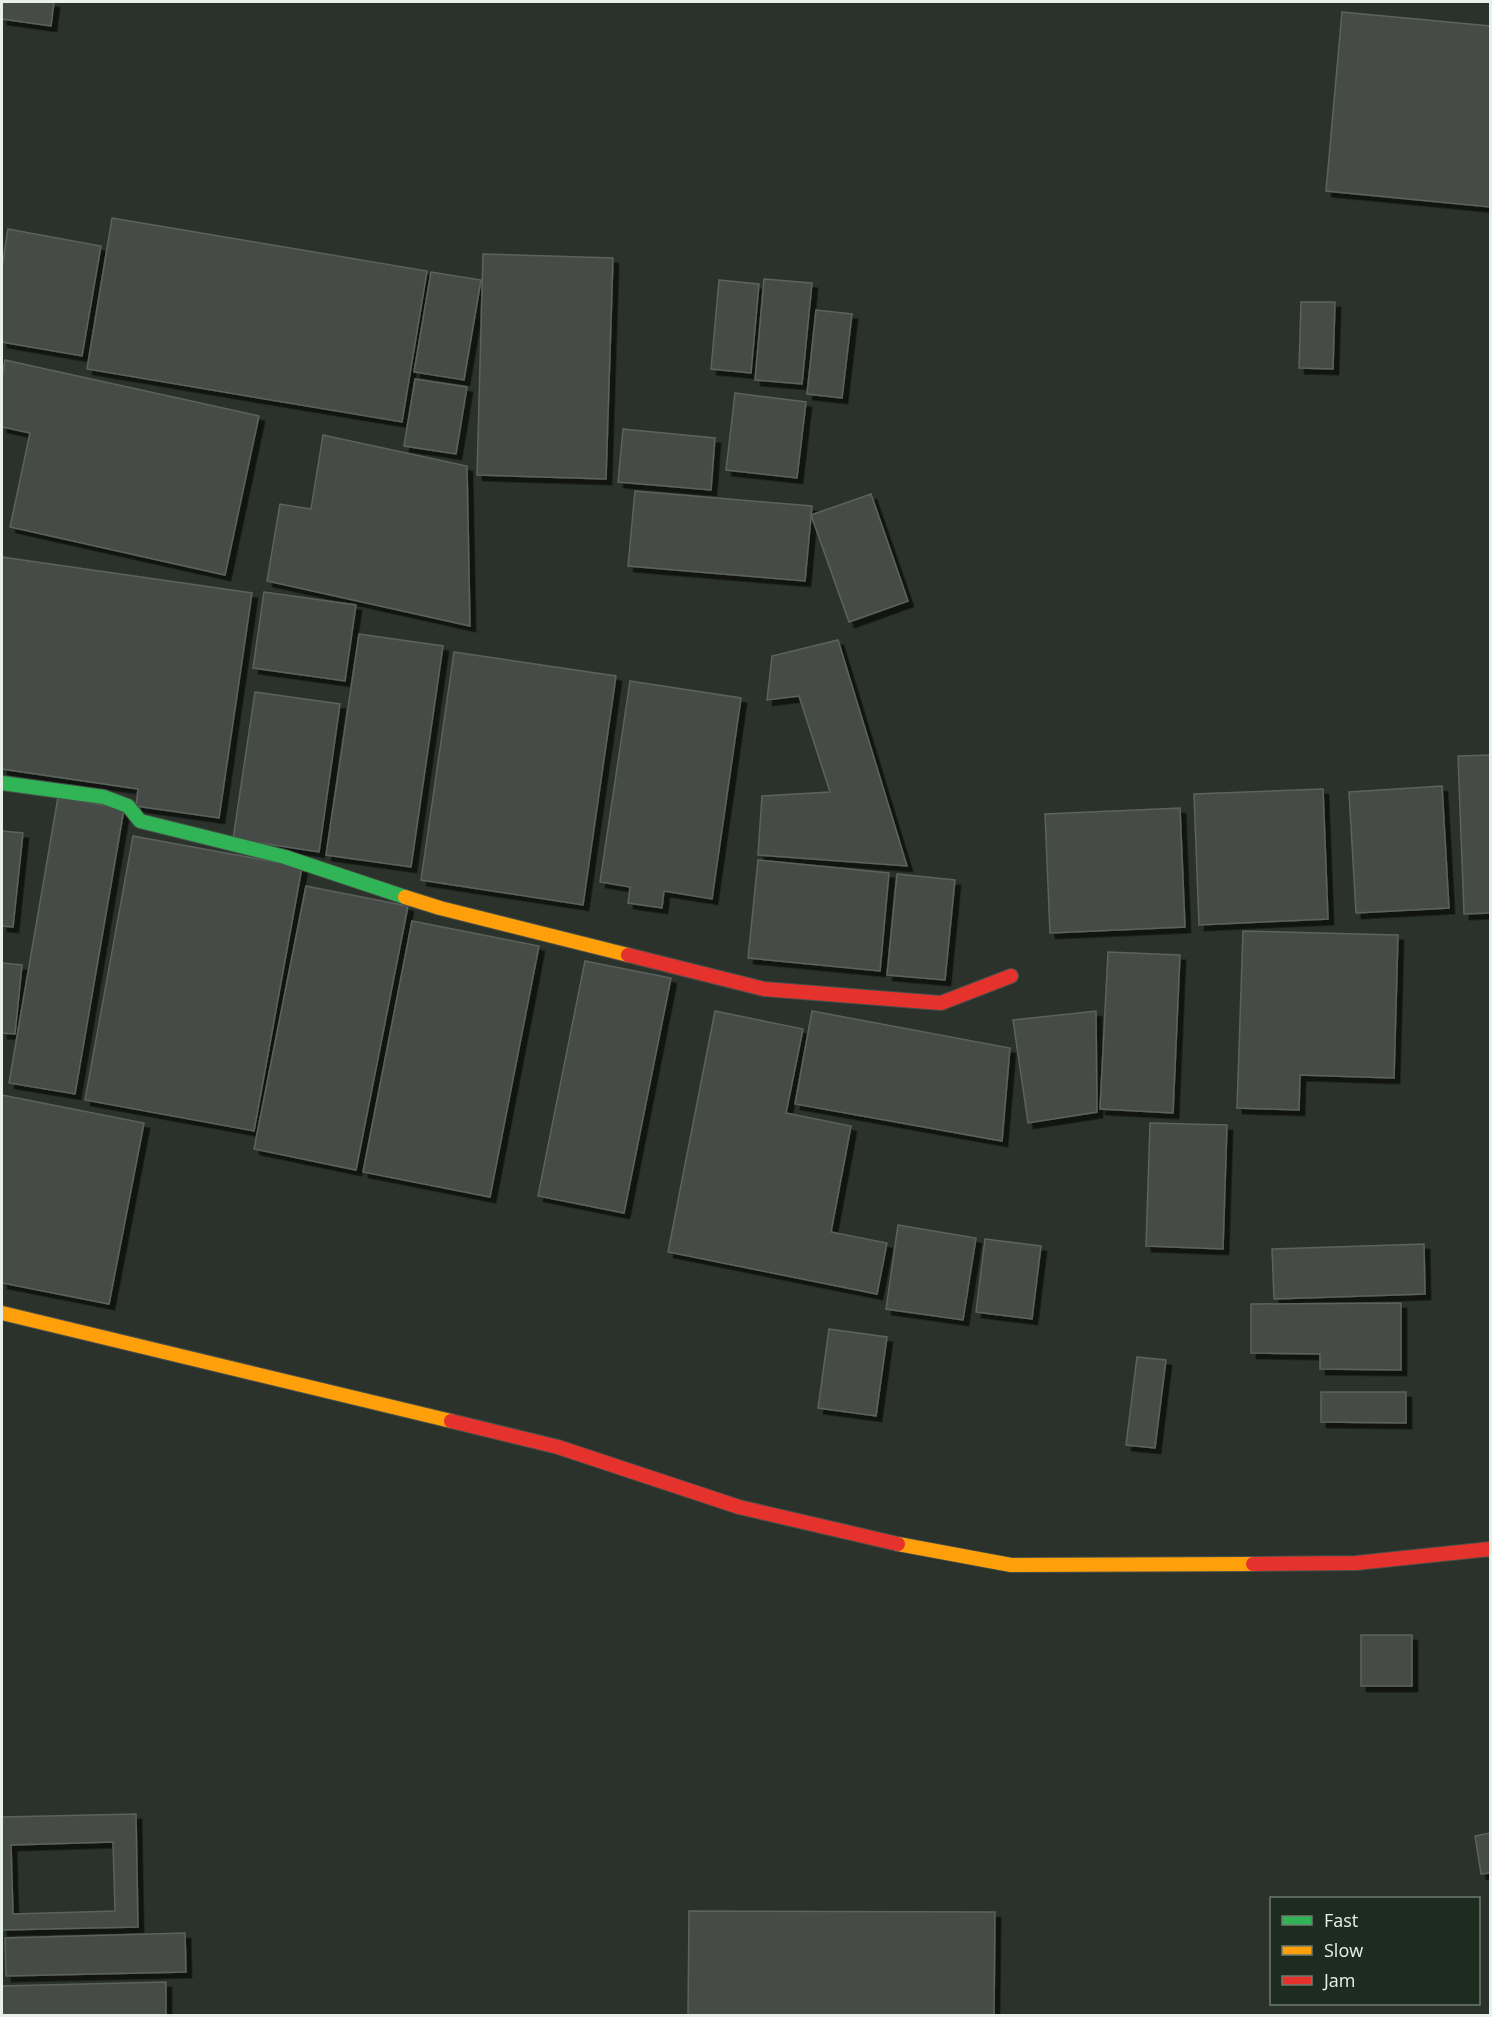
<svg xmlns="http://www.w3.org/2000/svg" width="1492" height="2017" font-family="'Open Sans',sans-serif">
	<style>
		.building { fill: #464c46; stroke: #5c625c; stroke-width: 1.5; fill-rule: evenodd; filter: url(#shadow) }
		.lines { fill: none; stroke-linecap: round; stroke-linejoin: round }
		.fast-casing { stroke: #49504a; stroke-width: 16 }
		.slow-casing { stroke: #49504a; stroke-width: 16 }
		.jam-casing { stroke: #49504a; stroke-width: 16 }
		.fast { stroke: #30b455; stroke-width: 14 }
		.slow { stroke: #ff9f0a; stroke-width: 14 }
		.jam { stroke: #e5322d; stroke-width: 14 }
	</style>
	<defs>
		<filter id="shadow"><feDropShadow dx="5.5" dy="5.5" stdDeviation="0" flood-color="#0009"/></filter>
	</defs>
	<rect width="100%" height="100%" fill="#2a322b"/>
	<!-- building -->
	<g class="building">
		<polygon points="2,2 54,2 51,26 2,19"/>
		<polygon points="1342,12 1490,26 1490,207 1326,191"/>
		<polygon points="112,218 427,271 402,422 87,369"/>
		<polygon points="8,229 101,246 82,356 2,342 2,268"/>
		<polygon points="483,254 613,258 606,479 477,475"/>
		<polygon points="431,272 481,280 464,380 414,372"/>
		<polygon points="764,279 812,283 802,384 755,380"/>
		<polygon points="719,280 759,284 751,373 711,369"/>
		<polygon points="1301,302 1335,302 1333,369 1299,368"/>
		<polygon points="816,310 852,314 842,398 807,394"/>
		<polygon points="5,360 259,416 225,575 10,527 30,433 2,427 2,377"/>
		<polygon points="415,379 467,387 456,454 404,446"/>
		<polygon points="735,393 806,402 797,478 726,470"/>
		<polygon points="623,429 715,438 711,490 618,482"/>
		<polygon points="323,435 467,466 470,626 267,581 280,504 311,509"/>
		<polygon points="635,491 812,506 805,581 628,566"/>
		<polygon points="871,494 908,601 849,622 811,515"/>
		<polygon points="2,557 252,593 219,818 136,806 138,789 2,769"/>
		<polygon points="264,592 356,605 345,681 253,668"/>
		<polygon points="359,634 443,646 411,867 326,855"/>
		<polygon points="838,640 907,866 758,855 762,796 830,792 799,696 767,700 772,656"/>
		<polygon points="454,652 616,676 583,905 421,880"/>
		<polygon points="630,681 741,698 712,899 664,891 662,908 628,903 630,887 600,882"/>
		<polygon points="255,692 340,704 319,852 233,839"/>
		<polygon points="1490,755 1490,913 1464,914 1458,756"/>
		<polygon points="1442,786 1449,908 1356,913 1349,792"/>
		<polygon points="1323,789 1328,919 1199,925 1194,794"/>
		<polygon points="58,797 124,809 75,1094 9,1083"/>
		<polygon points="1180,808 1185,927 1050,933 1045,814"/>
		<polygon points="2,831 23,833 13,927 2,926"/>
		<polygon points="133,836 302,867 254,1131 85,1100"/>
		<polygon points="758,860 889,873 880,971 748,958"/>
		<polygon points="897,874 955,880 945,980 887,975"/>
		<polygon points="306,886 408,906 356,1170 254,1149"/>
		<polygon points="412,921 539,946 490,1197 363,1172"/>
		<polygon points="1243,931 1398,935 1394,1078 1300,1075 1299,1110 1237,1108"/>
		<polygon points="1108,952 1180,955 1173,1113 1100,1109"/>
		<polygon points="585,961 671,978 624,1213 538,1196"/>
		<polygon points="2,963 22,965 15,1034 2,1033"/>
		<polygon points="715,1011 803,1029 786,1113 851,1126 831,1232 887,1243 877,1294 668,1252"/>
		<polygon points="812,1011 1010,1048 1002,1141 795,1104"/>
		<polygon points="1096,1011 1097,1112 1028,1123 1013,1020"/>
		<polygon points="2,1095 144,1123 109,1304 2,1283"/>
		<polygon points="1150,1123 1227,1125 1223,1249 1146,1246"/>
		<polygon points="898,1225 976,1238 963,1320 886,1309"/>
		<polygon points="985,1239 1041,1246 1032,1319 976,1312"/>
		<polygon points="1424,1244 1425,1294 1274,1299 1272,1249"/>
		<polygon points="1401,1303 1401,1370 1320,1369 1320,1354 1251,1353 1251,1304"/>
		<polygon points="829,1329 887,1337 876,1416 818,1408"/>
		<polygon points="1137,1357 1166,1360 1155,1448 1126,1445"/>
		<polygon points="1321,1392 1406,1392 1406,1423 1321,1422"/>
		<rect x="1361" y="1635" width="51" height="51"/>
		<path d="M 136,1814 L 138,1927 L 2,1930 L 2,1817 ZM 113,1842 L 115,1911 L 13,1914 L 11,1845 Z"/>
		<polygon points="1490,1833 1490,1873 1481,1874 1475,1836"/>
		<polygon points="689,1911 995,1912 994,2016 688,2016"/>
		<polygon points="185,1933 186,1972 6,1976 5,1938"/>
		<polygon points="166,1982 166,2016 2,2016 2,1986"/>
	</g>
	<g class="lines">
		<defs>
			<polyline id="fast" points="2,783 104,797 128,806 140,821 285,857 405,897"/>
			<g id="slow">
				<polyline points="405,897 440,908 628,955"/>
				<polyline points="2,1313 451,1421"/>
				<polyline points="898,1544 1011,1565 1253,1564"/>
			</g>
			<g id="jam">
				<polyline points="628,955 764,989 941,1003 1011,976"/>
				<polyline points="451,1421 558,1447 739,1507 898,1544"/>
				<polyline points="1253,1564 1356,1563 1490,1549"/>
			</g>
		</defs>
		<!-- fast casing -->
		<use href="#fast" class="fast-casing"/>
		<!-- slow casing -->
		<use href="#slow" class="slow-casing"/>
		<!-- jam casing -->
		<use href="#jam" class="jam-casing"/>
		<!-- fast -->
		<use href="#fast" class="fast"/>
		<!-- slow -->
		<use href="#slow" class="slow"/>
		<!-- jam -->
		<use href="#jam" class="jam"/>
	</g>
	<!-- border -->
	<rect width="1492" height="2017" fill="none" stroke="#e8f1e8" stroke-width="6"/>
	<!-- legend -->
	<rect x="1270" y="1897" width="210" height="108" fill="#1d2c1e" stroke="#6e7b6f" stroke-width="1.5"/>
	<rect x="1282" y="1916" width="30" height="9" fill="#30b455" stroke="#6e7b6f" stroke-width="1.5"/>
	<text x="1324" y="1927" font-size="18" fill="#e8f1e8">Fast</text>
	<rect x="1282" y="1946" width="30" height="9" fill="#ff9f0a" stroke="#6e7b6f" stroke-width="1.5"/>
	<text x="1324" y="1957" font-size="18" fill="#e8f1e8">Slow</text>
	<rect x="1282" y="1976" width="30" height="9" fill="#e5322d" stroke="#6e7b6f" stroke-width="1.5"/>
	<text x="1324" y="1987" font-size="18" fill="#e8f1e8">Jam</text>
</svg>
